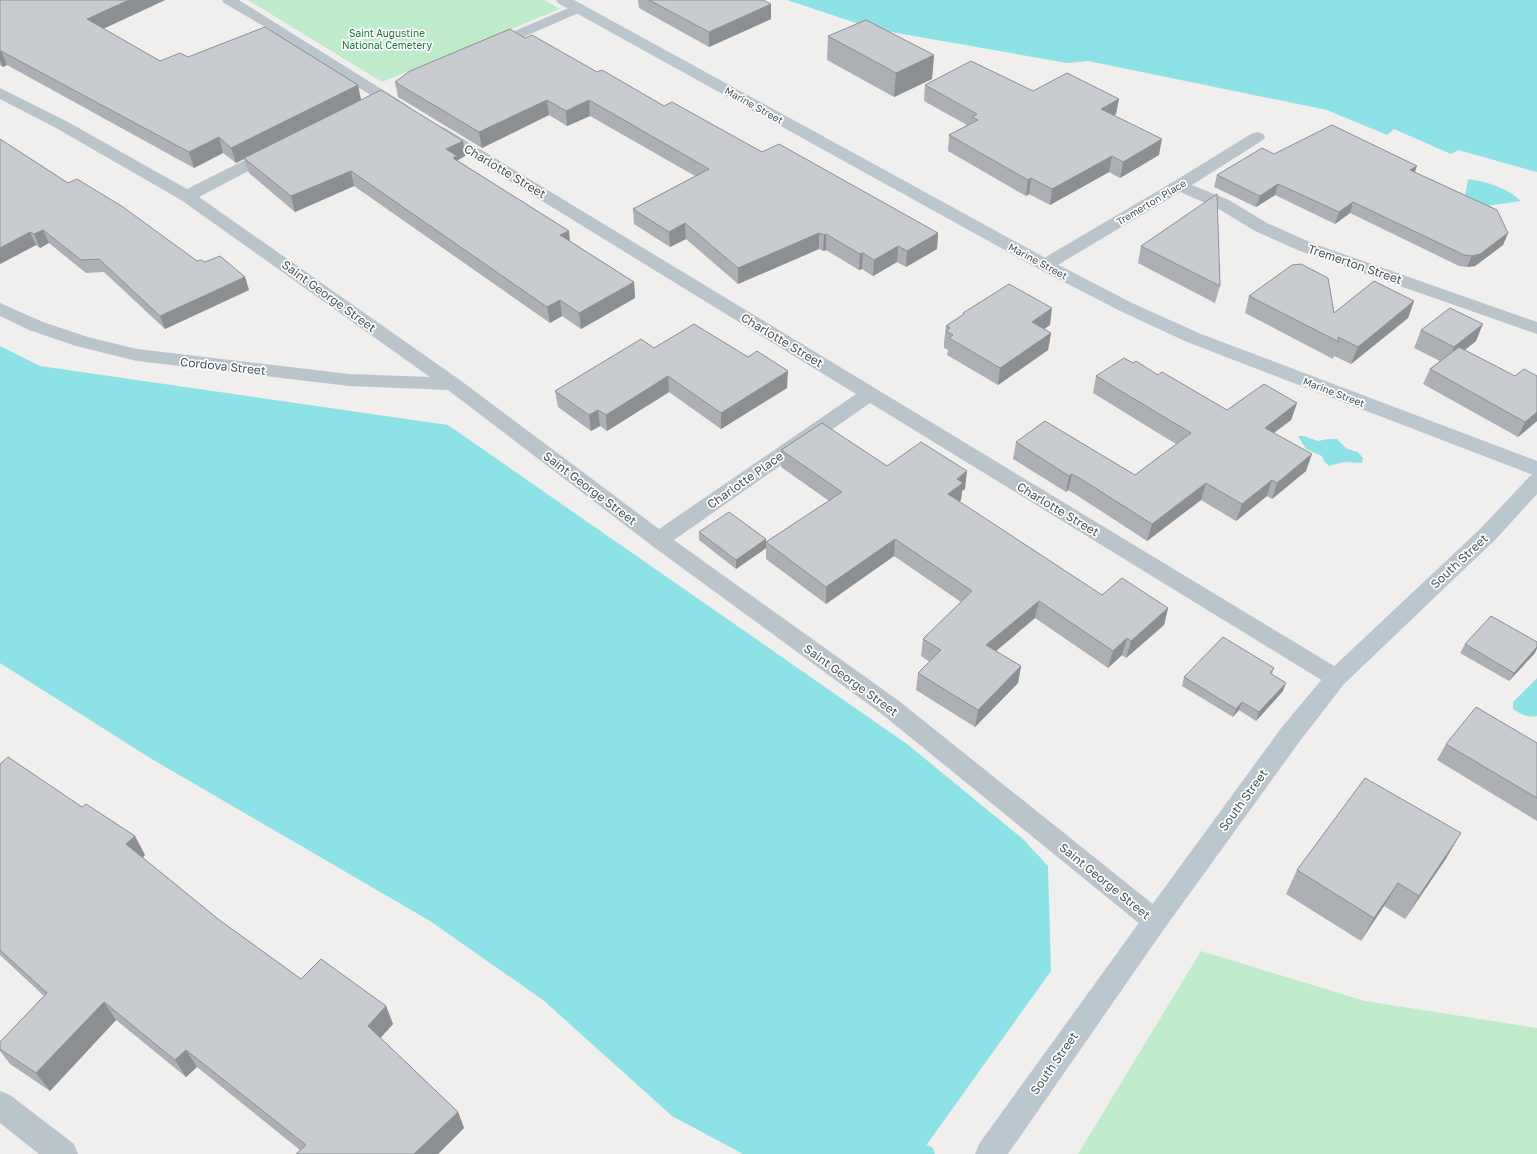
<svg xmlns="http://www.w3.org/2000/svg" width="1537" height="1154" font-family="'Golos Text',sans-serif">
	<style>
		.green { fill: #beecca }
		.water { fill: #8de2e7 }
		.lines { fill: none; stroke-linecap: round; stroke-linejoin: round }
		.stream { fill: #8de2e7; fill-rule: evenodd }
		.street { fill: #bac5cb; fill-rule: evenodd }
		.secondary { fill: #bbc7cf; fill-rule: evenodd }
		.wall { fill: #acafb4 }
		.shaded-wall { fill: #8c8f92 }
		.building { fill: #c8ccd1; stroke: #8c8f92 }
		.labels { text-anchor: middle; dominant-baseline: central; stroke-width: 3.5; stroke-linejoin: round; paint-order: stroke }
		.far-park-label { font-size: 10px; fill: #1b783c; stroke: #fff }
		.far-street-label { font-size: 10px; fill: #47545b; stroke: #fff }
		.street-label { font-size: 12px; fill: #47545b; stroke: #fff }
	</style>
	<rect width="100%" height="100%" fill="#f1eeee"/>
	<!-- green -->
	<g class="green">
		<polygon points="248,0 544,0 560,9 382,82"/>
		<polygon points="1201,951 1365,1001 1537,1028 1537,1154 1078,1154"/>
	</g>
	<!-- water -->
	<g class="water">
		<polygon points="787,0 1537,0 1537,172 1458,150 1451,154 1394,129 1387,135 1327,110 1088,61 1067,63 874,29"/>
		<path d="M 1468,179 C 1487,182 1506,187 1521,201 L 1486,206 L 1465,196 Z"/>
		<polygon points="0,346 40,366 448,425 907,744 1023,839 1048,866 1051,971 920,1154 743,1154 672,1116 543,1000 430,921 150,758 0,663"/>
		<polygon points="1298,436 1304,436 1318,441 1328,439 1337,439 1347,449 1358,452 1363,458 1362,463 1344,462 1329,466 1324,461 1322,456 1306,449"/>
		<path d="M 1537,678 L 1537,716 C 1527,718 1521,714 1513,709 L 1513,702 Z"/>
	</g>
	<g class="lines">
		<!-- stream -->
		<polygon class="stream" points="926,1145 932,1147 935,1154 918,1154 920,1147"/>
		<!-- street -->
		<g class="street">
			<polygon points="222,0 239,0 407,105 409,108 407,111 395,111 265,27 224,3"/>
			<polygon points="578,4 583,5 585,8 583,11 496,49 486,49 484,46 486,43"/>
			<polygon points="0,88 68,122 187,189 267,149 273,147 279,149 281,152 279,155 199,197 460,380 659,529 856,394 433,134 431,131 433,128 439,126 445,128 1344,672 1348,678 1344,684 1336,687 1328,684 870,403 674,540 899,701 1164,913 1168,921 1164,929 1155,933 1146,929 883,715 651,545 448,390 349,386 137,361 76,346 29,330 0,316 0,303 43,322 88,337 137,349 349,374 430,377 181,200 56,128 0,99"/>
			<polygon points="1257,132 1263,134 1265,137 1263,140 1192,185 1229,200 1267,223 1312,243 1537,322 1537,334 1300,251 1255,231 1217,208 1180,192 1051,269 1045,270 1039,269 1036,265 1039,261 1173,182 1251,134"/>
			<polygon points="0,1091 10,1095 74,1144 78,1154 39,1154 0,1123"/>
		</g>
		<!-- secondary -->
		<polygon class="secondary" points="556,0 574,0 1051,261 1132,303 1201,334 1537,461 1537,494 1497,538 1344,684 1300,741 1164,929 1008,1154 975,1154 979,1144 1146,913 1282,727 1328,672 1481,528 1530,476 1533,475 1187,342 1120,311 1039,269 558,3"/>
	</g>
	<!-- wall -->
	<g class="wall">
		<polygon points="0,0 165,0 103,29 160,61 188,57 358,85 361,100 463,141 465,156 458,160 458,161 569,231 570,241 634,282 635,298 581,329 562,316 550,323 354,186 295,212 249,173 244,159 236,163 223,153 194,168 7,65 3,67 0,65"/>
		<polygon points="638,0 763,0 771,19 709,47 639,8"/>
		<polygon points="828,36 934,55 932,79 894,97 827,60"/>
		<polygon points="525,38 597,72 664,106 938,233 937,249 906,267 897,262 873,276 862,269 859,270 826,250 823,251 819,249 738,284 686,239 670,247 634,224 633,209 695,176 590,116 567,126 549,115 482,148 398,97 395,82"/>
		<polygon points="925,85 1033,91 1116,114 1114,115 1159,155 1120,178 1109,172 1050,205 1029,194 1026,196 948,151 949,135 967,125 924,101"/>
		<polygon points="0,139 68,183 197,261 205,262 245,277 249,290 165,329 104,272 86,273 49,243 40,248 36,245 0,264"/>
		<polygon points="1274,154 1414,172 1508,233 1503,245 1475,266 1467,267 1459,266 1350,213 1335,224 1275,195 1256,207 1214,187 1217,175"/>
		<polygon points="1141,246 1220,286 1215,303 1138,263"/>
		<polygon points="1249,296 1334,313 1414,301 1408,318 1351,364 1334,356 1333,359 1245,313"/>
		<polygon points="963,313 1050,325 1044,329 1051,333 1048,350 998,385 947,355 948,350 944,348 944,343 946,326 963,315"/>
		<polygon points="1421,330 1476,341 1465,350 1537,421 1518,437 1423,384 1430,369 1440,361 1414,348"/>
		<polygon points="654,348 787,388 721,429 669,392 607,431 600,426 591,431 558,407 555,391"/>
		<polygon points="1133,363 1158,375 1227,410 1297,403 1291,420 1274,433 1306,471 1272,499 1267,496 1236,521 1201,500 1147,541 1078,496 1068,490 1066,492 1013,459 1016,442 1135,475 1176,444 1093,393 1096,376"/>
		<polygon points="781,450 887,466 965,489 962,491 961,500 959,502 1102,595 1168,608 1164,625 1126,658 1122,655 1108,668 1035,618 996,651 1021,666 1018,683 975,727 916,690 918,673 930,662 921,656 923,639 961,602 894,556 826,604 766,559 766,542 829,501 781,467"/>
		<polygon points="699,532 766,539 766,548 736,569 699,540"/>
		<polygon points="1537,642 1537,648 1535,653 1509,681 1460,653 1465,644"/>
		<polygon points="1274,668 1272,674 1283,691 1256,721 1239,710 1233,717 1182,686 1184,677"/>
		<polygon points="1537,743 1537,821 1437,760 1446,744"/>
		<polygon points="0,764 145,855 143,858 218,919 301,979 386,1006 393,1024 380,1038 458,1112 464,1128 438,1154 296,1154 300,1150 197,1067 186,1077 116,1020 50,1091 10,1064 0,1051 0,1042 44,996 0,955"/>
		<polygon points="1447,857 1405,919 1384,906 1361,941 1286,894 1297,870"/>
	</g>
	<!-- shaded-wall -->
	<g class="shaded-wall">
		<polygon points="129,0 165,0 92,34 87,19"/>
		<polygon points="771,4 771,19 709,47 709,32"/>
		<polygon points="0,51 1,51 7,65 3,67 0,60"/>
		<polygon points="934,55 932,79 894,97 896,73"/>
		<polygon points="358,85 361,100 236,163 231,148"/>
		<polygon points="1119,99 1116,114 1098,124 1101,109"/>
		<polygon points="547,100 549,115 482,148 479,132"/>
		<polygon points="589,100 590,116 567,126 566,111"/>
		<polygon points="219,137 223,153 194,168 189,152"/>
		<polygon points="1162,139 1159,155 1120,178 1123,162"/>
		<polygon points="463,141 465,156 458,160 460,171 446,149"/>
		<polygon points="1112,156 1109,172 1050,205 1052,189"/>
		<polygon points="1417,166 1413,177 1410,170"/>
		<polygon points="351,171 354,186 295,212 291,196"/>
		<polygon points="1031,178 1029,194 1026,196 1028,180"/>
		<polygon points="1278,184 1275,195 1256,207 1260,196"/>
		<polygon points="1353,202 1350,213 1335,224 1339,212"/>
		<polygon points="685,223 686,239 670,247 669,232"/>
		<polygon points="43,230 49,243 40,248 34,234"/>
		<polygon points="569,231 570,247 560,235"/>
		<polygon points="30,232 36,245 0,264 0,248"/>
		<polygon points="819,233 819,249 738,284 738,268"/>
		<polygon points="938,233 937,249 906,267 907,251"/>
		<polygon points="1508,233 1503,245 1475,266 1467,267 1472,256"/>
		<polygon points="826,234 826,250 823,251 824,235"/>
		<polygon points="898,246 897,262 873,276 874,260"/>
		<polygon points="863,253 862,269 859,270 860,254"/>
		<polygon points="245,277 249,290 165,329 160,316"/>
		<polygon points="634,282 635,298 581,329 579,313"/>
		<polygon points="560,300 562,316 550,323 547,307"/>
		<polygon points="1414,301 1408,318 1351,364 1358,347"/>
		<polygon points="1052,308 1050,325 1029,339 1032,322"/>
		<polygon points="1483,324 1476,341 1447,364 1454,347"/>
		<polygon points="1051,333 1048,350 998,385 1000,368"/>
		<polygon points="788,371 787,388 721,429 721,413"/>
		<polygon points="668,376 669,392 607,431 606,415"/>
		<polygon points="1297,403 1291,420 1259,444 1265,428"/>
		<polygon points="598,410 600,426 591,431 589,415"/>
		<polygon points="1537,412 1537,421 1518,437 1525,422"/>
		<polygon points="1312,454 1306,471 1272,499 1277,483"/>
		<polygon points="967,471 965,489 962,491 961,500 946,512 948,494 957,479"/>
		<polygon points="1072,474 1068,490 1066,492 1069,476"/>
		<polygon points="1272,480 1267,496 1236,521 1242,504"/>
		<polygon points="1206,483 1201,500 1147,541 1152,524"/>
		<polygon points="766,539 766,548 736,569 736,560"/>
		<polygon points="895,539 894,556 826,604 826,587"/>
		<polygon points="1039,601 1035,618 983,662 986,645"/>
		<polygon points="1168,608 1164,625 1126,658 1131,641"/>
		<polygon points="1127,638 1122,655 1108,668 1113,651"/>
		<polygon points="1537,647 1537,648 1535,653 1509,681 1514,673"/>
		<polygon points="1021,666 1018,683 975,727 978,710"/>
		<polygon points="1286,683 1283,691 1256,721 1259,712"/>
		<polygon points="1242,702 1239,710 1233,717 1236,709"/>
		<polygon points="1461,833 1447,857 1405,919 1419,896"/>
		<polygon points="135,836 145,855 137,863 126,844"/>
		<polygon points="1398,883 1384,906 1361,941 1374,918"/>
		<polygon points="104,1002 116,1020 50,1091 36,1073"/>
		<polygon points="386,1006 393,1024 375,1044 368,1026"/>
		<polygon points="186,1050 197,1067 186,1077 175,1060"/>
		<polygon points="458,1112 464,1128 438,1154 414,1154"/>
	</g>
	<!-- building -->
	<g class="building">
		<polygon points="0,0 129,0 87,19 160,61 180,53 188,57 265,27 358,85 231,148 219,137 189,152 1,51 0,51"/>
		<polygon points="649,0 763,0 771,4 709,32"/>
		<polygon points="866,20 934,55 896,73 828,36"/>
		<polygon points="510,29 525,38 532,35 597,72 602,70 664,106 672,102 762,152 779,144 938,233 907,251 898,246 874,260 863,253 860,254 826,234 824,235 819,233 738,268 685,223 669,232 633,209 709,169 589,100 566,111 547,100 479,132 395,82 410,71"/>
		<polygon points="971,61 1033,91 1067,73 1119,99 1101,109 1162,139 1123,162 1112,156 1052,189 1031,178 1028,180 949,135 978,120 972,117 977,114 925,85"/>
		<polygon points="381,90 463,141 446,149 457,156 453,158 569,231 560,235 634,282 579,313 560,300 547,307 351,171 291,196 244,158"/>
		<polygon points="1332,125 1417,166 1410,170 1497,210 1508,233 1480,254 1472,256 1464,255 1353,202 1339,212 1278,184 1260,196 1217,175 1262,148 1274,154"/>
		<polygon points="0,139 68,183 77,179 123,207 197,261 201,260 205,262 220,256 245,277 160,316 99,259 81,260 43,230 34,234 30,232 0,248"/>
		<polygon points="1217,194 1220,286 1141,246"/>
		<polygon points="1301,264 1328,278 1334,313 1374,281 1414,301 1358,347 1338,337 1339,342 1249,296 1292,265"/>
		<polygon points="1009,284 1052,308 1032,322 1051,333 1000,368 949,338 953,335 946,331 950,328 946,326 964,314 963,313"/>
		<polygon points="1450,308 1483,324 1454,347 1421,330"/>
		<polygon points="694,324 748,357 757,351 788,371 721,413 668,376 606,415 598,410 589,415 555,391 641,339 654,348"/>
		<polygon points="1459,347 1515,376 1524,369 1537,376 1537,412 1525,422 1430,369"/>
		<polygon points="1124,358 1133,363 1136,361 1158,375 1162,372 1227,410 1264,384 1297,403 1265,428 1312,454 1277,483 1272,480 1242,504 1206,483 1152,524 1081,479 1072,474 1069,476 1016,442 1045,421 1135,475 1191,433 1096,376"/>
		<polygon points="822,423 887,466 921,442 967,471 957,479 963,483 948,494 1102,595 1122,578 1168,608 1131,641 1127,638 1113,651 1039,601 986,645 1021,666 978,710 918,673 941,650 923,639 972,591 895,539 826,587 766,542 842,492 781,450"/>
		<polygon points="729,512 766,539 736,560 699,532"/>
		<polygon points="1491,616 1537,642 1537,647 1514,673 1465,644"/>
		<polygon points="1223,637 1274,668 1270,673 1286,683 1259,712 1242,702 1236,709 1184,677"/>
		<polygon points="1476,707 1537,743 1537,798 1446,744"/>
		<polygon points="8,757 82,807 86,804 135,836 126,844 218,919 301,979 321,959 386,1006 368,1026 458,1112 414,1154 296,1154 306,1145 186,1050 175,1060 104,1002 36,1073 0,1049 0,1042 47,993 0,950 0,764"/>
		<polygon points="1365,778 1461,833 1419,896 1398,883 1374,918 1297,870"/>
	</g>
	<g class="labels">
		<!-- far-park labels -->
		<g class="far-park-label">
			<text x="387" y="33">Saint Augustine<tspan x="387" dy="12">National Cemetery</tspan></text>
		</g>
		<!-- far-street labels -->
		<g class="far-street-label">
			<text transform="translate(754 105) rotate(29)">Marine Street</text>
			<text transform="translate(1151 202) rotate(-31)">Tremerton Place</text>
			<text transform="translate(1038 261) rotate(28)">Marine Street</text>
			<text transform="translate(1334 392) rotate(21)">Marine Street</text>
		</g>
		<!-- street labels -->
		<g class="street-label">
			<text transform="translate(505 171) rotate(31)">Charlotte Street</text>
			<text transform="translate(1355 264) rotate(19)">Tremerton Street</text>
			<text transform="translate(329 296) rotate(36)">Saint George Street</text>
			<text transform="translate(782 340) rotate(31)">Charlotte Street</text>
			<text transform="translate(223 366) rotate(6)">Cordova Street</text>
			<text transform="translate(745 480) rotate(-35)">Charlotte Place</text>
			<text transform="translate(590 488) rotate(37)">Saint George Street</text>
			<text transform="translate(1058 509) rotate(31)">Charlotte Street</text>
			<text transform="translate(1459 561) rotate(-43)">South Street</text>
			<text transform="translate(851 680) rotate(36)">Saint George Street</text>
			<text transform="translate(1243 800) rotate(-54)">South Street</text>
			<text transform="translate(1105 881) rotate(39)">Saint George Street</text>
			<text transform="translate(1054 1063) rotate(-55)">South Street</text>
		</g>
	</g>
</svg>
